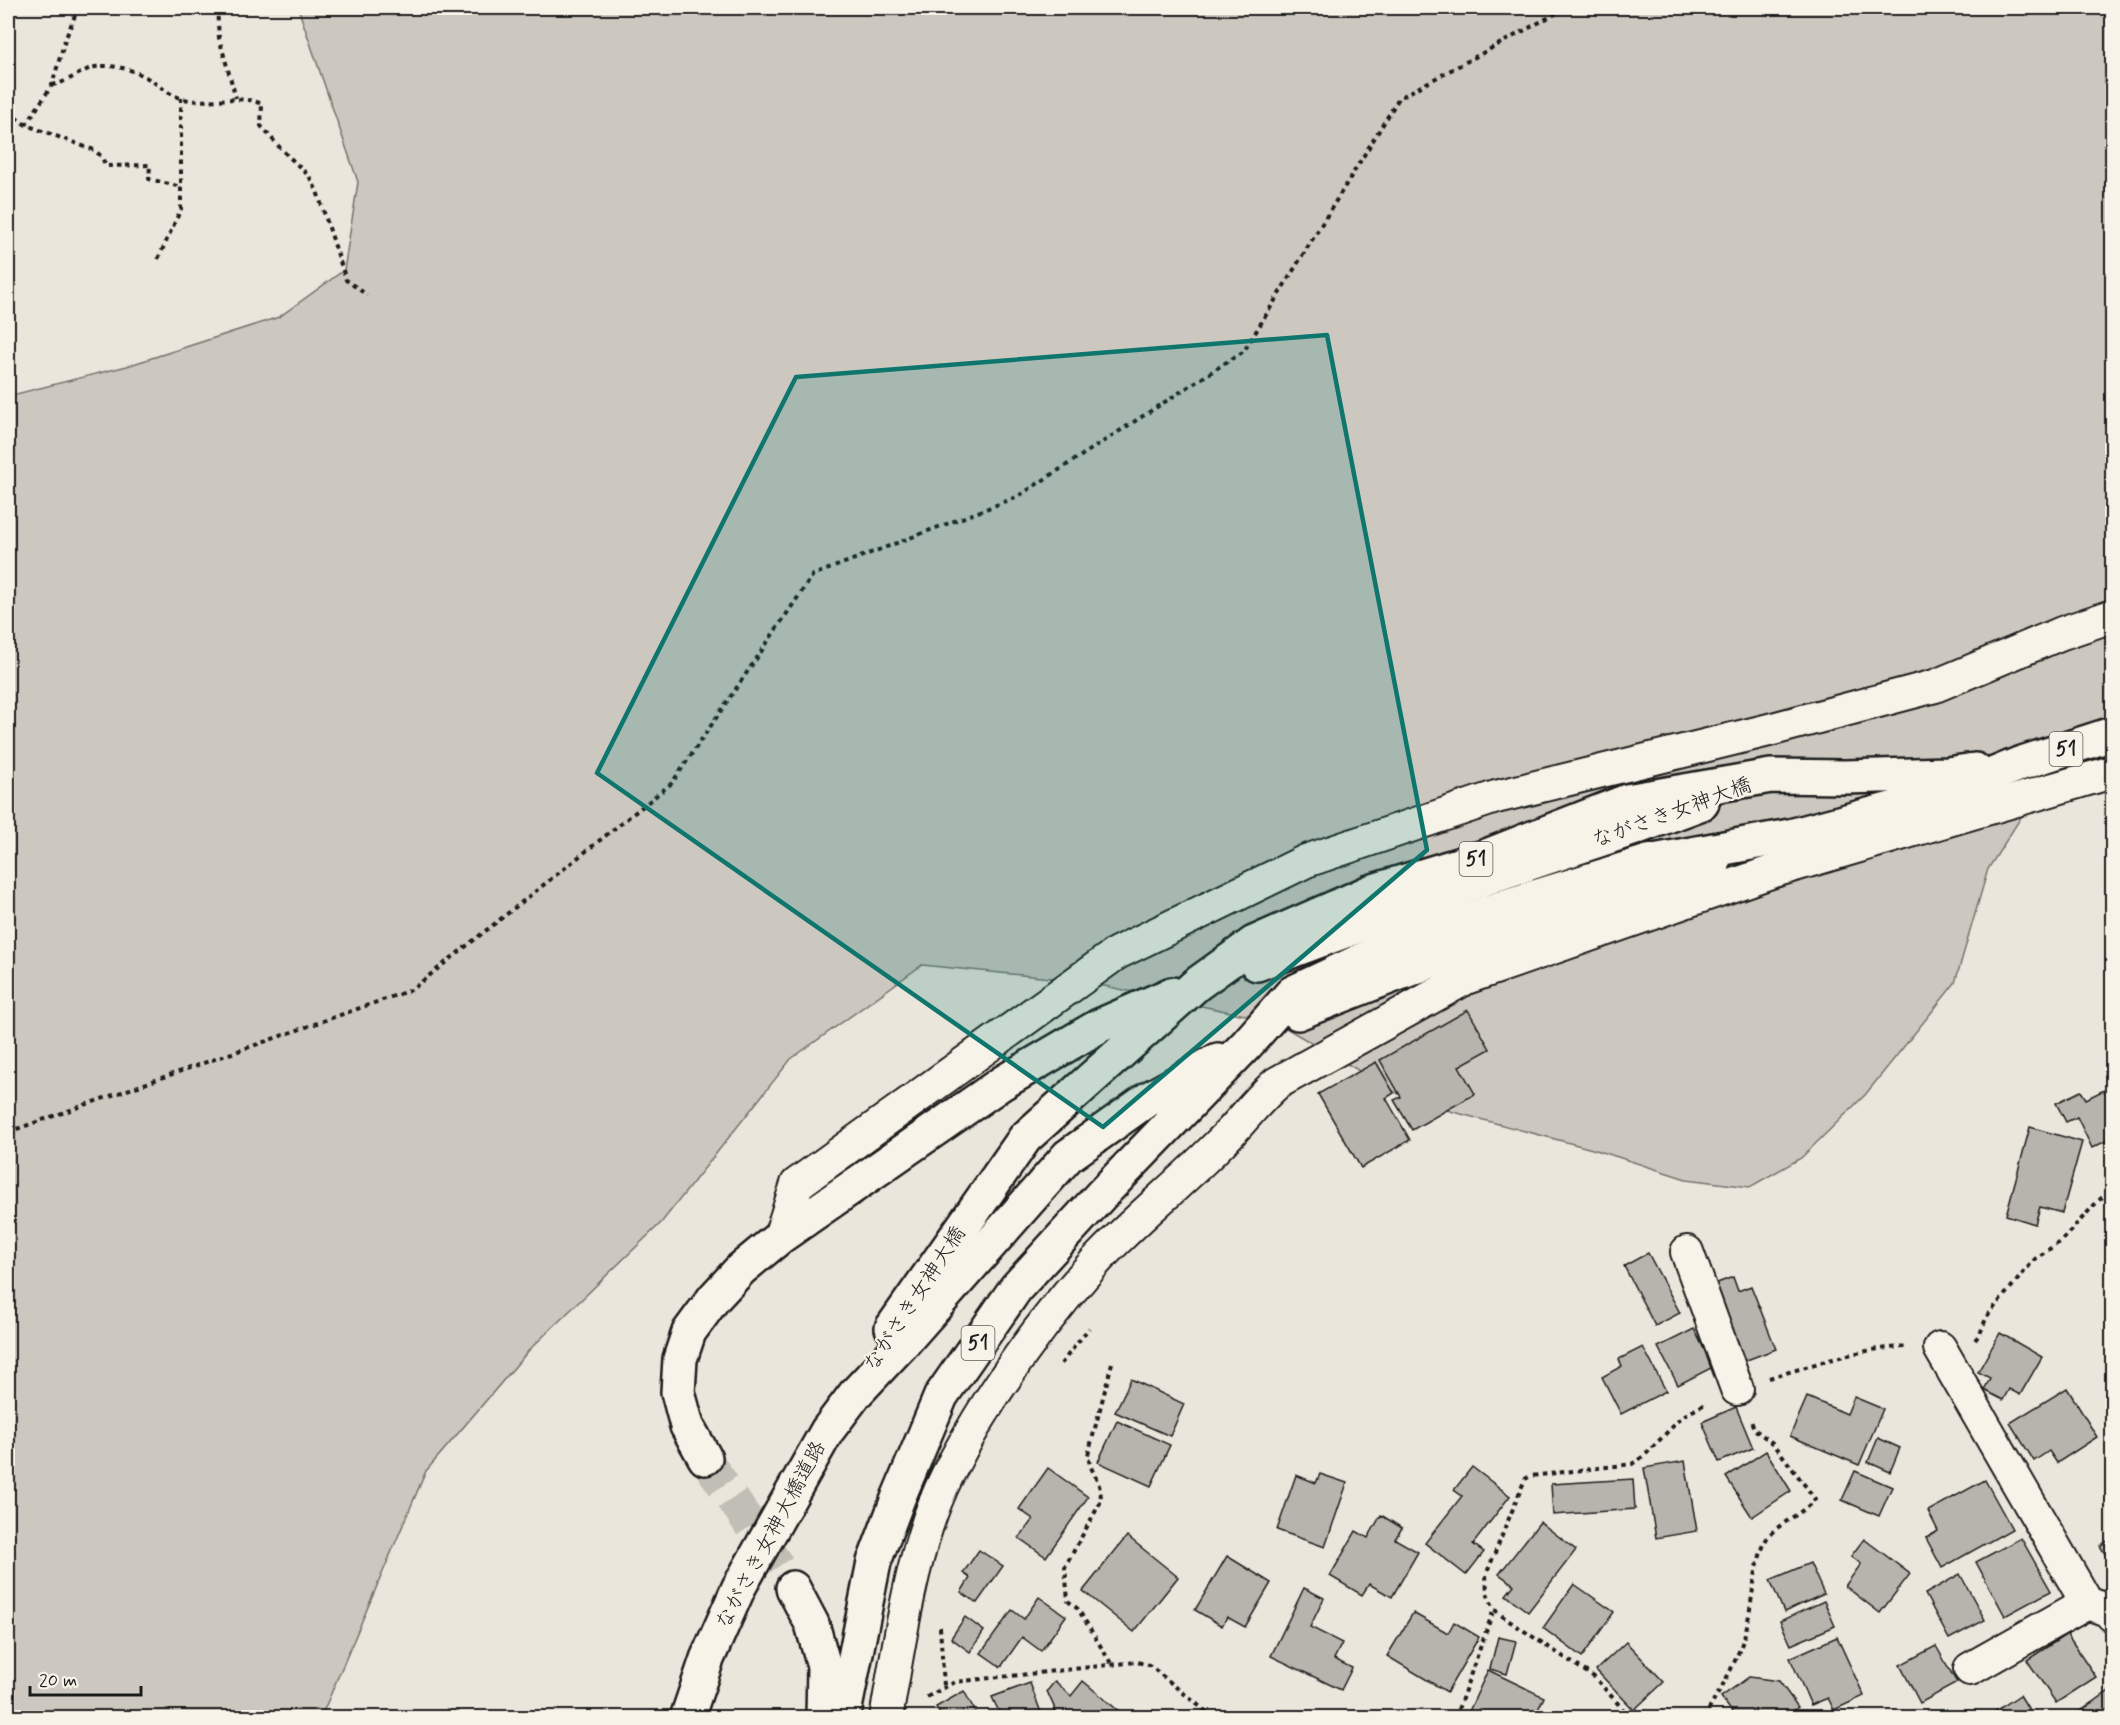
<svg xmlns="http://www.w3.org/2000/svg" width="2120" height="1725" font-family="Mynerve,'Klee One',sans-serif">
	<style>
		.green { fill: #ccc8c0; stroke: #74726e; stroke-width: 1.5 }
		.building { fill: #b6b4ac; stroke: #1c1c1c; stroke-width: 1.5 }
		.lines { fill: none; stroke-linecap: round; stroke-linejoin: round }
		.primary-tunnel { stroke: #c1beb6; stroke-width: 33; stroke-dasharray: 33 16; stroke-linecap: butt }
		.street-casing { stroke: #1c1c1c; stroke-width: 36 }
		.primary-casing { stroke: #1c1c1c; stroke-width: 38 }
		.path { stroke: #1c1c1c; stroke-width: 4; stroke-dasharray: 4.5 4.5; stroke-linecap: butt }
		.street { stroke: #f7f3e8; stroke-width: 32 }
		.primary { stroke: #f7f3e8; stroke-width: 33 }
		.marked { fill: #0f766e; fill-opacity: 0.2; stroke: #0f766e; stroke-width: 4.5; stroke-linejoin: round }
		.labels { text-anchor: middle; dominant-baseline: central; stroke-width: 4.5; stroke-linejoin: round; paint-order: stroke }
		.shield { fill: #f7f3e8; stroke: #5e5c59; stroke-width: 1.5 }
		.shield-label { font-size: 20px; font-weight: bold; fill: #1c1c1c }
		.street-label { font-size: 21px; fill: #1c1c1c; stroke: #f7f3e8 }
	</style>
	<rect width="100%" height="100%" fill="#eae6dc"/>
	<filter id="ink" filterUnits="userSpaceOnUse"><feTurbulence type="fractalNoise" baseFrequency=".0167" numOctaves="2"/><feDisplacementMap in="SourceGraphic" scale="12" xChannelSelector="R" yChannelSelector="G"/><feConvolveMatrix kernelMatrix="1 2 1 2 8 2 1 2 1" color-interpolation-filters="sRGB"/></filter>
	<g filter="url(#ink)">
		<!-- green -->
		<polygon class="green" points="298,8 2112,8 2112,728 2083,732 2048,775 1988,869 1955,983 1865,1095 1801,1158 1750,1187 1686,1179 1596,1150 1409,1100 1274,1021 1080,981 922,965 791,1059 661,1223 530,1349 426,1471 321,1717 8,1718 8,396 127,366 279,317 344,270 358,182"/>
		<!-- building -->
		<g class="building">
			<polygon points="1468,1010 1490,1049 1459,1066 1475,1094 1412,1130 1394,1100 1401,1097 1380,1060"/>
			<polygon points="1376,1062 1394,1093 1386,1098 1410,1140 1361,1168 1318,1094"/>
			<polygon points="2104,1090 2112,1107 2112,1138 2092,1148 2077,1117 2066,1122 2056,1103 2081,1091 2086,1099"/>
			<polygon points="2030,1127 2082,1142 2062,1213 2040,1207 2035,1224 2006,1215"/>
			<polygon points="1648,1253 1680,1313 1655,1326 1624,1266"/>
			<polygon points="1733,1277 1738,1291 1751,1286 1776,1349 1744,1361 1712,1285"/>
			<polygon points="1694,1329 1713,1367 1678,1385 1658,1347"/>
			<polygon points="2000,1333 2042,1357 2020,1395 2009,1389 2003,1400 1984,1390 1990,1378 1978,1372"/>
			<polygon points="1643,1347 1666,1391 1621,1414 1602,1377 1622,1366 1619,1359"/>
			<polygon points="1131,1379 1184,1404 1170,1436 1115,1412"/>
			<polygon points="2067,1388 2097,1437 2057,1463 2049,1451 2034,1461 2010,1423"/>
			<polygon points="1807,1397 1847,1414 1854,1397 1883,1409 1859,1465 1790,1436"/>
			<polygon points="1736,1407 1753,1448 1719,1462 1702,1422"/>
			<polygon points="1117,1421 1170,1445 1151,1486 1098,1462"/>
			<polygon points="1878,1438 1900,1448 1890,1472 1868,1462"/>
			<polygon points="1766,1451 1791,1491 1752,1517 1726,1477"/>
			<polygon points="1685,1461 1697,1531 1656,1538 1644,1468"/>
			<polygon points="1472,1467 1510,1496 1473,1544 1484,1552 1466,1575 1425,1543 1462,1496 1454,1490"/>
			<polygon points="1048,1468 1088,1497 1046,1557 1019,1538 1033,1519 1019,1509"/>
			<polygon points="1855,1471 1892,1487 1879,1516 1842,1500"/>
			<polygon points="1320,1474 1347,1483 1325,1547 1277,1530 1296,1475 1316,1483"/>
			<polygon points="1633,1479 1635,1509 1553,1515 1551,1484"/>
			<polygon points="1985,1480 2012,1529 1942,1568 1926,1538 1938,1531 1928,1511"/>
			<polygon points="1381,1515 1402,1528 1395,1539 1418,1552 1392,1597 1369,1584 1362,1595 1330,1576 1356,1531 1368,1538"/>
			<polygon points="1540,1522 1576,1550 1528,1612 1506,1595 1514,1585 1499,1574"/>
			<polygon points="1127,1536 1178,1577 1134,1632 1083,1591"/>
			<polygon points="2021,1538 2051,1591 2005,1616 1976,1562"/>
			<polygon points="2112,1538 2112,1565 2100,1546"/>
			<polygon points="1864,1539 1910,1574 1880,1613 1845,1586 1861,1564 1851,1556"/>
			<polygon points="979,1550 1003,1566 977,1603 961,1592 970,1578 963,1573"/>
			<polygon points="1227,1556 1271,1583 1245,1627 1227,1617 1222,1626 1195,1610"/>
			<polygon points="1810,1563 1824,1594 1784,1612 1770,1580"/>
			<polygon points="1960,1574 1985,1620 1949,1639 1925,1594"/>
			<polygon points="1574,1584 1614,1612 1582,1657 1543,1628"/>
			<polygon points="1304,1588 1324,1598 1310,1627 1342,1643 1334,1659 1352,1668 1341,1690 1271,1656"/>
			<polygon points="1039,1597 1066,1616 1041,1651 1022,1637 1001,1667 981,1653 1012,1610 1024,1619"/>
			<polygon points="1824,1601 1835,1626 1791,1645 1780,1621"/>
			<polygon points="1413,1613 1448,1633 1454,1622 1479,1637 1447,1692 1387,1656"/>
			<polygon points="965,1617 984,1631 970,1652 951,1638"/>
			<polygon points="2067,1634 2096,1677 2056,1703 2027,1660"/>
			<polygon points="1498,1637 1516,1641 1507,1674 1490,1669"/>
			<polygon points="1837,1637 1864,1696 1834,1710 1828,1698 1811,1705 1790,1658"/>
			<polygon points="1626,1642 1664,1682 1634,1710 1596,1670"/>
			<polygon points="1936,1646 1957,1683 1920,1703 1900,1665"/>
			<polygon points="1488,1670 1544,1697 1534,1718 1466,1718"/>
			<polygon points="1749,1677 1779,1681 1798,1707 1784,1718 1724,1718 1732,1712 1721,1697"/>
			<polygon points="1055,1681 1071,1696 1083,1681 1127,1718 1059,1718 1047,1691"/>
			<polygon points="1030,1683 1043,1718 1002,1718 992,1697"/>
			<polygon points="2112,1689 2112,1718 2071,1718"/>
			<polygon points="964,1691 979,1718 942,1718 936,1707"/>
			<polygon points="2020,1695 2034,1718 1987,1718 1987,1717"/>
		</g>
		<g class="lines">
			<!-- primary-tunnel -->
			<polyline class="primary-tunnel" points="705,1458 793,1588"/>
			<defs>
				<g id="street">
					<polyline points="780,1237 797,1184 1117,953 1306,861 1496,797 1769,730 1935,686 2062,633 2112,616"/>
					<polyline points="1687,1252 1737,1389"/>
					<polyline points="1940,1348 2087,1603 2110,1611 2112,1615"/>
					<polyline points="1970,1669 2087,1603"/>
					<path d="M 886,1718 C 900,1641 912,1546 947,1476 C 986,1399 1038,1326 1096,1261 C 1135,1219 1181,1183 1221,1142 C 1241,1123 1256,1101 1277,1083 L 1466,978 L 1771,872 L 2112,772"/>
				</g>
				<g id="primary">
					<polyline points="1257,964 1497,874 1635,828 1702,803"/>
					<path d="M 1298,1013 C 1370,984 1443,955 1517,931 C 1582,909 1648,889 1713,865"/>
					<polyline points="892,1328 1025,1138 1197,984 1254,943 1370,892 1484,857 1627,801 1771,776 1845,777 1947,774 1975,770"/>
					<polyline points="705,1458 687,1426 678,1392 680,1359 689,1332 714,1298 741,1269 780,1237 1002,1083 1099,1026 1172,994"/>
					<polyline points="793,1588 812,1624 824,1666 823,1718"/>
					<polyline points="687,1718 707,1659 739,1587 827,1431 855,1394 903,1343 1068,1156 1148,1099 1218,1060"/>
					<polyline points="843,1718 874,1562 899,1496 941,1396 1016,1288 1103,1193 1247,1044 1292,993 1394,945 1506,906 1648,862 1790,836 1944,795 2019,764 2112,734"/>
				</g>
			</defs>
			<!-- street casing -->
			<use href="#street" class="street-casing"/>
			<!-- primary casing -->
			<use href="#primary" class="primary-casing"/>
			<!-- path -->
			<g class="path">
				<polyline points="217,8 219,38 236,98"/>
				<path d="M 52,85 C 71,82 84,66 104,66 C 122,66 137,71 152,81 C 163,88 171,96 184,99 C 210,105 237,93 262,104 L 261,126 L 281,149 L 309,176 L 317,191 L 346,280 L 367,295"/>
				<polyline points="8,112 26,125 94,150 101,156 106,166 150,165 149,179 181,187"/>
				<polyline points="26,125 52,85 65,40 78,8"/>
				<polyline points="158,259 181,209 181,98"/>
				<polyline points="8,1132 411,990 672,783 813,575 1017,497 1244,351 1399,98 1566,8"/>
				<polyline points="1975,1340 1980,1334 1987,1316 2035,1259 2061,1241 2098,1201 2112,1189"/>
				<path d="M 1112,1363 L 1088,1455 C 1090,1474 1104,1483 1100,1503 L 1065,1567 L 1068,1601 L 1078,1609 L 1112,1665"/>
				<polyline points="1061,1364 1089,1328"/>
				<path d="M 1769,1378 C 1815,1365 1860,1347 1908,1347"/>
				<polyline points="940,1627 944,1686"/>
				<polyline points="927,1697 955,1682 1137,1662 1149,1665 1214,1718"/>
				<polyline points="1455,1718 1494,1609"/>
				<polyline points="1631,1718 1594,1677 1506,1619 1494,1609 1487,1593 1486,1575 1525,1479 1531,1476 1632,1464 1644,1456 1683,1416 1707,1403"/>
				<path d="M 1704,1718 C 1720,1690 1738,1661 1746,1630 C 1753,1601 1753,1567 1766,1540 C 1773,1526 1803,1514 1815,1499 L 1774,1444 L 1754,1429 L 1750,1418"/>
			</g>
			<!-- street -->
			<use href="#street" class="street"/>
			<!-- primary -->
			<use href="#primary" class="primary"/>
		</g>
	</g>
	<!-- marked area -->
	<path class="marked" d="M 1327,335 L 1427,850 L 1103,1127 L 597,773 L 796,377 Z"/>
	<g class="labels">
		<!-- shield labels -->
		<g class="shield">
			<rect x="2049.5" y="732" width="33" height="34" rx="4.5"/>
			<rect x="1459.5" y="842" width="33" height="34" rx="4.5"/>
			<rect x="961.5" y="1326" width="33" height="34" rx="4.5"/>
		</g>
		<g class="shield-label">
			<text x="2066" y="749">51</text>
			<text x="1476" y="859">51</text>
			<text x="978" y="1343">51</text>
		</g>
		<!-- street labels -->
		<g class="street-label">
			<text transform="translate(1672 813) rotate(-20)">ながさき女神大橋</text>
			<text transform="translate(915 1299) rotate(-57)">ながさき女神大橋</text>
			<text transform="translate(771 1535) rotate(-62)">ながさき女神大橋道路</text>
		</g>
	</g>
	<!-- margin -->
	<rect width="2120" height="1725" fill="none" stroke="#f7f3e8" stroke-width="30"/>
	<rect x="15" y="15" width="2090" height="1695" fill="none" stroke="#1c1c1c" stroke-width="2" filter="url(#ink)"/>
	<!-- scale -->
	<path d="M30 1686v9h111v-9" fill="none" stroke="#1c1c1c" stroke-width="3"/>
	<text x="39" y="1686" font-size="18" fill="#1c1c1c" stroke="#f7f3e8" stroke-width="4.5" paint-order="stroke">20 m</text>
</svg>
